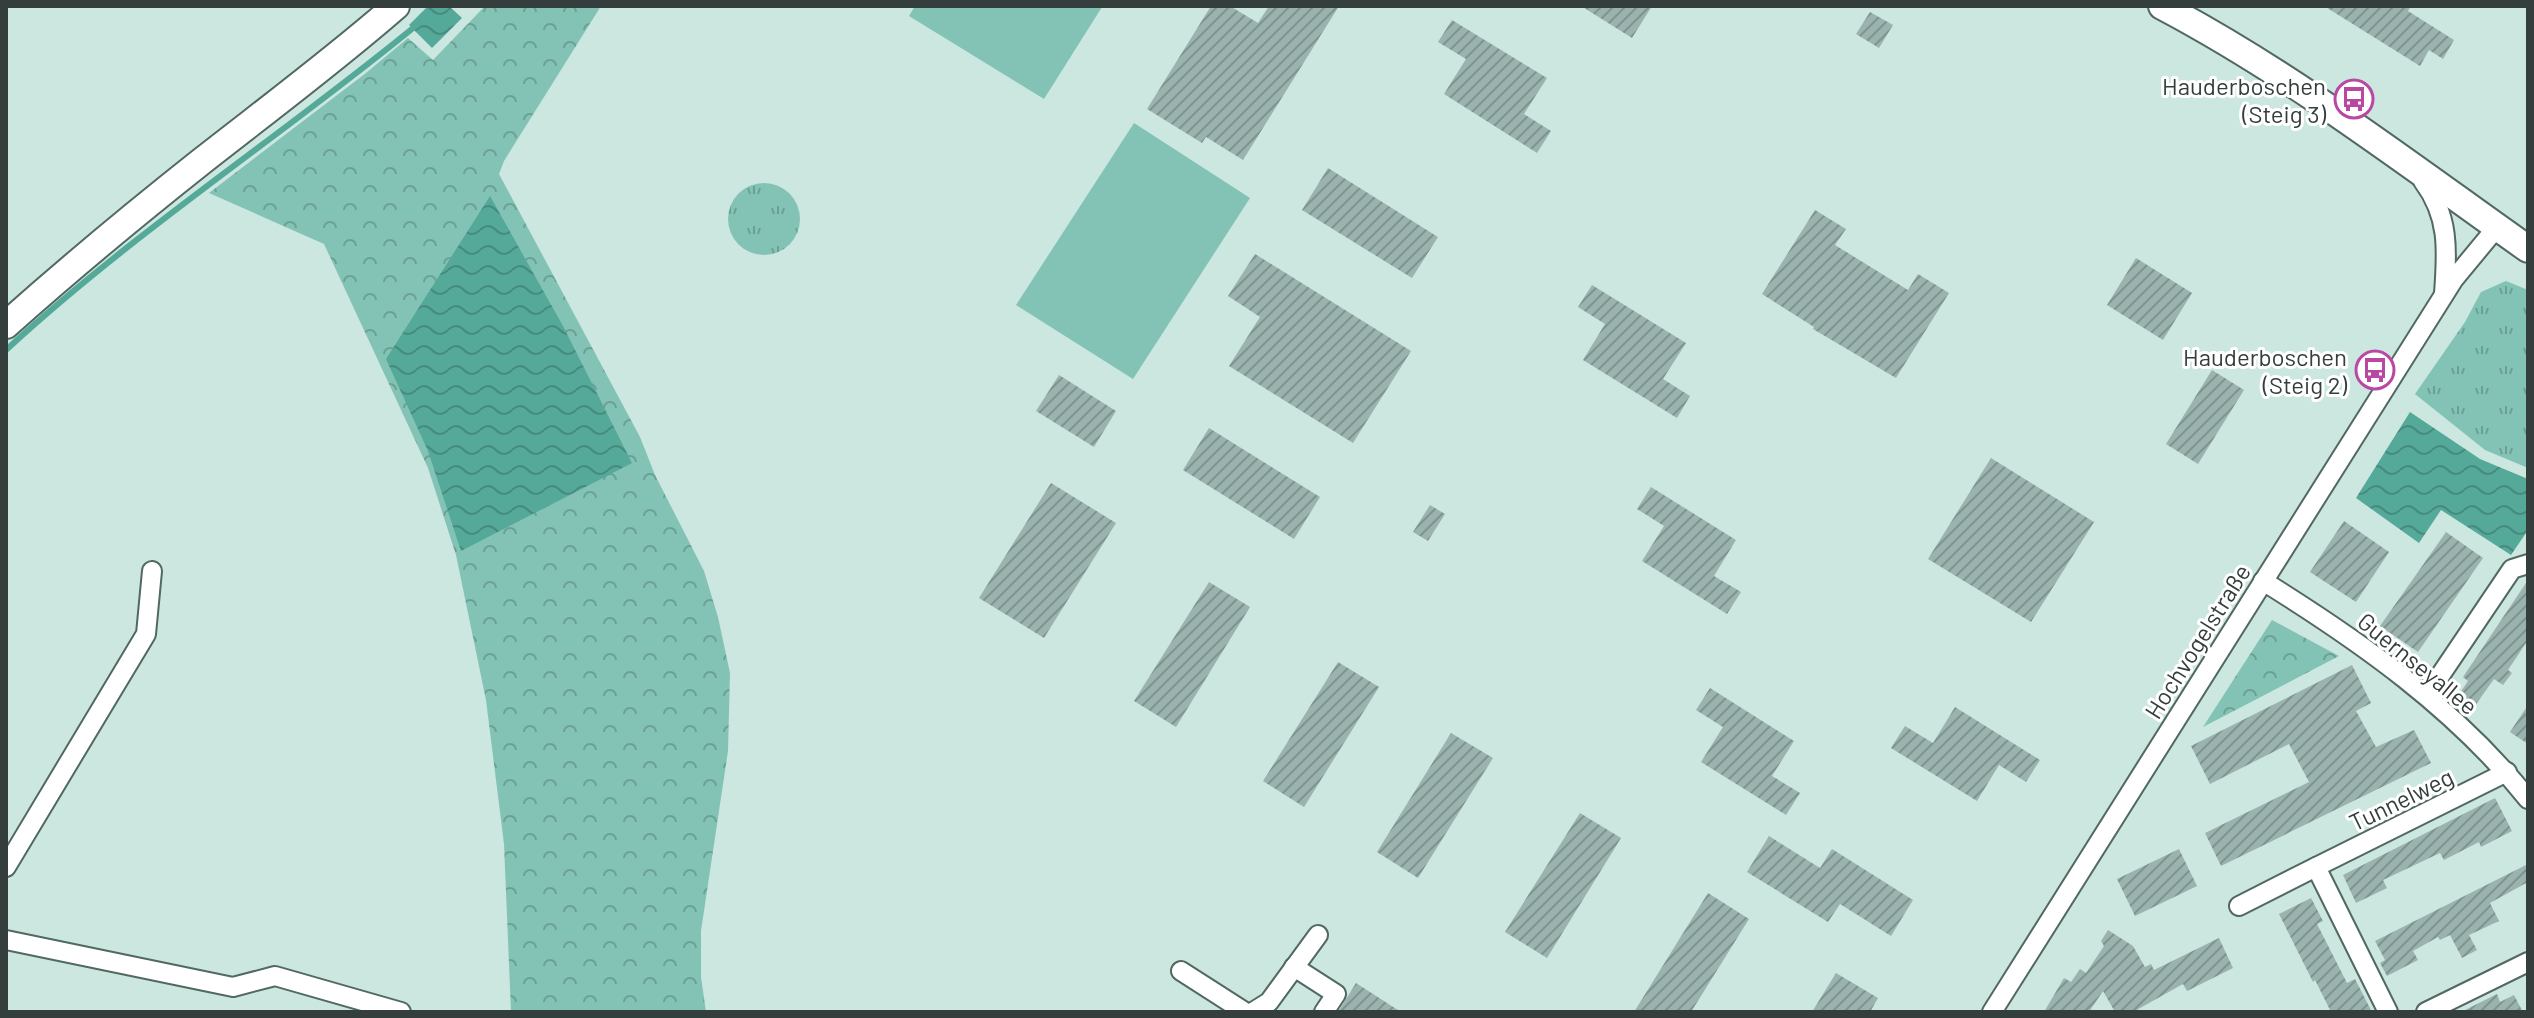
<svg xmlns="http://www.w3.org/2000/svg" width="2534" height="1018" font-family="Barlow,sans-serif">
	<style>
		.grass { fill: url(#grass-tufts) }
		.park { fill: url(#park-crowns) }
		.pitch { fill: #82c3b6 }
		.water { fill: url(#water-waves) }
		.lines { fill: none; stroke-linecap: round; stroke-linejoin: round }
		.stream { stroke: #54a999; stroke-width: 6 }
		.building { fill: url(#building-hatch) }
		.street-casing { stroke: #516863; stroke-width: 22 }
		.secondary-casing { stroke: #516863; stroke-width: 30 }
		.street { stroke: #fff; stroke-width: 18 }
		.secondary { stroke: #fff; stroke-width: 26 }
		.labels { text-anchor: middle; dominant-baseline: central; stroke-width: 6; stroke-linejoin: round; paint-order: stroke }
		.poi-label { font-size: 24px; fill: #343e3c; stroke: #fff; text-anchor: end }
		.street-label { font-size: 24px; fill: #343e3c; stroke: #fff }
	</style>
	<defs>
		<pattern id="grass-tufts" width="24" height="20" patternUnits="userSpaceOnUse" patternTransform="scale(2)"><rect width="24" height="20" fill="#82c3b6"/><path d="M3 7l-1-3M5 7V3M7 7l1-3M15 17l-1-3M17 17v-4M19 17l1-3" fill="none" stroke="#6ba095"/></pattern>
		<pattern id="park-crowns" width="20" height="18" patternUnits="userSpaceOnUse" patternTransform="scale(2)"><rect width="20" height="18" fill="#82c3b6"/><path d="M2 6a3 3 0 1 1 6 0M12 15a3 3 0 1 1 6 0" fill="none" stroke="#6ba095"/></pattern>
		<pattern id="water-waves" width="16" height="10" patternUnits="userSpaceOnUse" patternTransform="scale(2)"><rect width="16" height="10" fill="#54a999"/><path d="M0 5q4-4 8 0t8 0" fill="none" stroke="#468b7e"/></pattern>
		<pattern id="building-hatch" width="6" height="6" patternUnits="userSpaceOnUse" patternTransform="scale(2)"><rect width="6" height="6" fill="#9bb3ae"/><path d="M-1 1l2-2M0 6l6-6M5 7l2-2" fill="none" stroke="#7f938f"/></pattern>
	</defs>
	<rect width="100%" height="100%" fill="#cce6e0"/>
	<!-- grass -->
	<g class="grass">
		<circle cx="764" cy="219" r="36"/>
		<polygon points="2506,281 2528,290 2528,468 2485,450 2415,394 2465,322 2481,292"/>
	</g>
	<!-- park -->
	<g class="park">
		<polygon points="485,6 601,6 504,161 499,174 640,437 655,475 704,571 718,617 730,673 728,751 701,931 701,977 706,1012 511,1012 504,844 486,700 456,555 428,468 324,244 209,193 366,73 408,38 433,60"/>
		<polygon points="2272,620 2339,656 2203,727"/>
	</g>
	<!-- pitch -->
	<g class="pitch">
		<polygon points="915,6 1101,6 1102,7 1044,99 909,16"/>
		<polygon points="1134,123 1250,198 1133,379 1016,305"/>
	</g>
	<!-- water -->
	<g class="water">
		<polygon points="428,6 449,6 462,18 432,48 409,25"/>
		<polygon points="490,196 563,326 632,463 461,551 428,451 386,359"/>
		<polygon points="2410,412 2480,459 2528,479 2528,530 2511,555 2441,510 2419,543 2356,498"/>
	</g>
	<g class="lines">
		<!-- stream -->
		<path class="stream" d="M 6,350 C 135,231 283,135 418,24"/>
	</g>
	<!-- building -->
	<g class="building">
		<polygon points="1211,6 1230,6 1258,23 1269,6 1339,6 1243,160 1206,137 1202,143 1147,109"/>
		<polygon points="1581,6 1652,6 1632,38"/>
		<polygon points="2324,6 2411,6 2408,11 2454,40 2443,59 2429,50 2420,66"/>
		<polygon points="1870,12 1893,25 1879,48 1856,34"/>
		<polygon points="1452,20 1547,78 1524,114 1551,131 1537,153 1444,94 1466,59 1438,42"/>
		<polygon points="1328,168 1438,237 1412,278 1302,210"/>
		<polygon points="1815,210 1846,229 1835,245 1908,290 1918,274 1949,293 1896,378 1813,329 1814,327 1762,294"/>
		<polygon points="1255,254 1411,351 1353,443 1229,366 1260,317 1228,296"/>
		<polygon points="2136,258 2192,293 2163,340 2107,305"/>
		<polygon points="1592,285 1686,343 1663,379 1690,396 1677,418 1583,360 1605,324 1578,307"/>
		<polygon points="2212,370 2244,390 2198,464 2166,444"/>
		<polygon points="1059,375 1116,411 1094,447 1036,411"/>
		<polygon points="1209,428 1320,497 1294,539 1183,470"/>
		<polygon points="1991,458 2094,522 2031,622 1928,559"/>
		<polygon points="1051,483 1116,523 1044,638 979,598"/>
		<polygon points="1651,487 1736,540 1714,576 1741,592 1727,614 1642,561 1664,526 1637,509"/>
		<polygon points="1430,505 1445,514 1428,541 1413,532"/>
		<polygon points="2344,521 2389,552 2356,602 2310,572"/>
		<polygon points="2446,532 2483,558 2418,652 2380,626"/>
		<polygon points="2528,580 2528,640 2508,670 2512,673 2503,685 2494,679 2474,707 2458,696 2468,681 2463,677"/>
		<polygon points="1209,582 1250,607 1176,727 1134,701"/>
		<polygon points="1338,662 1379,687 1304,807 1263,781"/>
		<polygon points="2352,665 2371,703 2356,711 2376,747 2414,730 2431,763 2221,866 2205,833 2309,782 2289,744 2210,784 2191,746"/>
		<polygon points="1710,688 1794,741 1772,776 1800,793 1786,815 1701,762 1723,727 1696,710"/>
		<polygon points="2528,705 2528,744 2510,732"/>
		<polygon points="1955,707 2040,760 2026,782 1999,765 1977,801 1891,748 1905,726 1933,743"/>
		<polygon points="1451,733 1493,758 1418,878 1377,852"/>
		<polygon points="2495,798 2512,831 2481,847 2479,842 2444,860 2440,853 2383,880 2387,888 2356,903 2343,875"/>
		<polygon points="1580,813 1621,838 1547,958 1505,932"/>
		<polygon points="1769,836 1820,868 1832,849 1913,900 1891,936 1840,904 1828,922 1747,872"/>
		<polygon points="2179,849 2197,886 2135,916 2117,879"/>
		<polygon points="2528,864 2528,882 2490,903 2499,921 2469,935 2477,950 2462,958 2450,935 2440,940 2438,937 2413,951 2418,960 2387,976 2380,963 2385,960 2375,941"/>
		<polygon points="1708,893 1749,919 1691,1012 1634,1012"/>
		<polygon points="2311,898 2323,921 2317,924 2347,983 2355,979 2372,1012 2331,1012 2315,980 2313,982 2279,914"/>
		<polygon points="2108,930 2133,946 2145,967 2151,964 2154,970 2219,938 2233,968 2187,991 2183,984 2133,1012 2115,1012 2103,991 2089,1012 2044,1012 2064,978 2071,982 2080,969 2086,973 2104,946 2101,941"/>
		<polygon points="1836,973 1878,998 1870,1012 1812,1012"/>
		<polygon points="1356,983 1401,1012 1338,1012"/>
		<polygon points="2497,994 2500,1002 2514,995 2523,1012 2461,1012"/>
	</g>
	<g class="lines">
		<defs>
			<g id="street">
				<path d="M 2423,181 C 2450,217 2447,251 2444,294"/>
				<path d="M 2263,581 C 2361,642 2455,708 2528,799"/>
				<polyline points="2427,695 2512,569 2528,564"/>
				<polyline points="6,867 146,634 152,571"/>
				<polyline points="2239,906 2316,867"/>
				<polyline points="6,940 233,987 275,976 401,1012"/>
				<polyline points="1294,967 1336,994 1324,1012"/>
				<polyline points="1181,971 1245,1012"/>
				<polyline points="1253,1012 1269,1002 1318,935"/>
				<polyline points="1992,1012 2454,279 2497,227"/>
				<polyline points="2388,1012 2316,867 2507,772"/>
				<polyline points="2426,1012 2528,962"/>
			</g>
			<g id="secondary">
				<path d="M 2162,6 C 2291,74 2409,165 2528,249"/>
				<path d="M 6,325 C 70,268 135,214 202,161 C 267,110 333,61 396,6"/>
			</g>
		</defs>
		<!-- street casing -->
		<use href="#street" class="street-casing"/>
		<!-- secondary casing -->
		<use href="#secondary" class="secondary-casing"/>
		<!-- street -->
		<use href="#street" class="street"/>
		<!-- secondary -->
		<use href="#secondary" class="secondary"/>
	</g>
	<!-- icons -->
	<defs>
		<symbol id="bus-ring" viewBox="-11 -11 22 22"><circle r="9.5" fill="#fff" stroke="#b948a3" stroke-width="1.5"/><path d="M-5-6H5V4H4V6H2V4H-2V6H-4V4H-5ZM-3.5-4V0h7V-4ZM-3.5 1.2v1.5H-2V1.2ZM2 1.2v1.5H3.5V1.2Z" fill="#b948a3"/></symbol>
	</defs>
	<g fill-rule="evenodd">
		<use href="#bus-ring" x="2332" y="77" width="44" height="44"/>
		<use href="#bus-ring" x="2353" y="348" width="44" height="44"/>
	</g>
	<g class="labels">
		<!-- poi labels -->
		<g class="poi-label">
			<text x="2326" y="85">Hauderboschen<tspan x="2326" dy="28">(Steig 3)</tspan></text>
			<text x="2347" y="356">Hauderboschen<tspan x="2347" dy="28">(Steig 2)</tspan></text>
		</g>
		<!-- street labels -->
		<g class="street-label">
			<text transform="translate(2197 641) rotate(-58)">Hochvogelstraße</text>
			<text transform="translate(2418 663) rotate(39)">Guernseyallee</text>
			<text transform="translate(2401 799) rotate(-26)">Tunnelweg</text>
		</g>
	</g>
	<!-- border -->
	<rect width="2534" height="1018" fill="none" stroke="#343e3c" stroke-width="16"/>
</svg>
